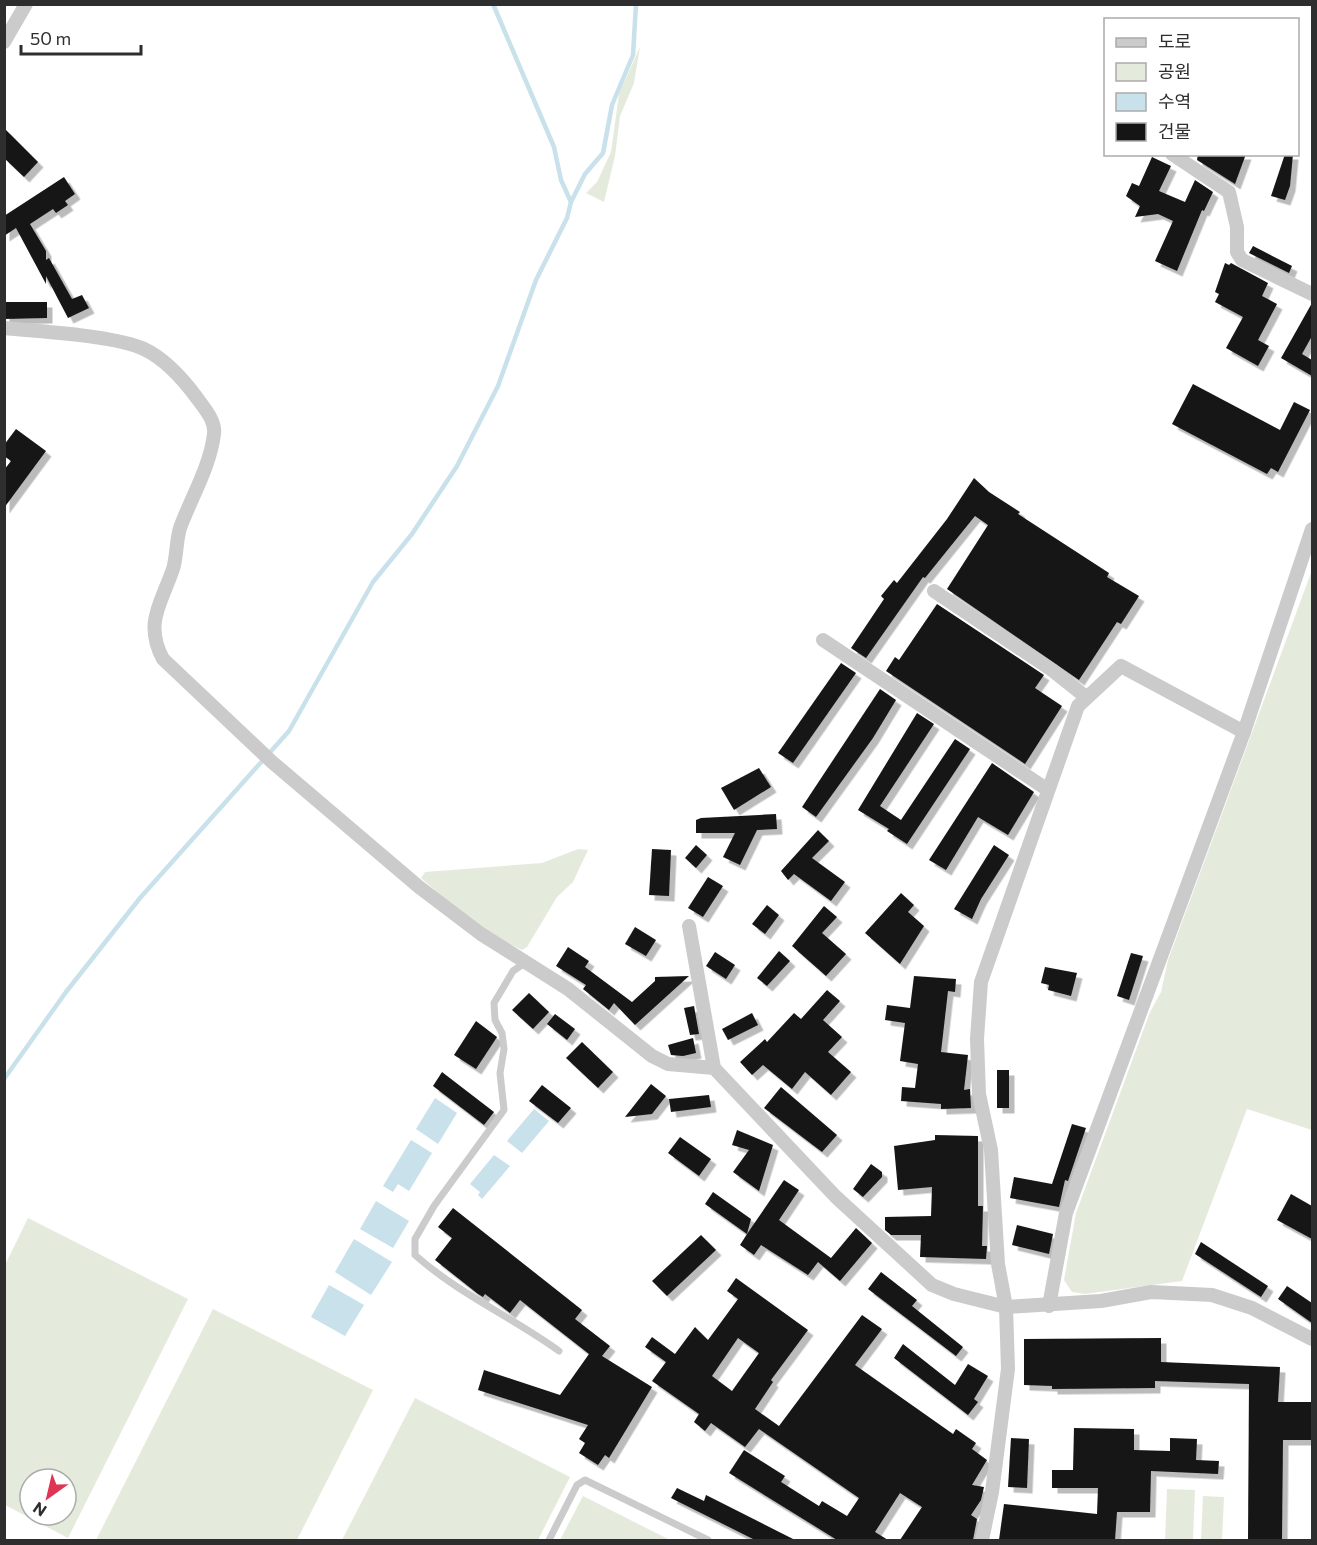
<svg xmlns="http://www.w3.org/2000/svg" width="1317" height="1545" font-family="Commissioner,'Noto Sans KR',sans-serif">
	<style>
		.green { fill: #e5ebdc; fill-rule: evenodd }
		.water { fill: #c8e1ea }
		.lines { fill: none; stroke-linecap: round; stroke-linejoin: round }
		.stream { stroke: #c8e1ea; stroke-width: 4.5 }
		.building { fill: #151515; fill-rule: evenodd; filter: url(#shadow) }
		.service { stroke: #cbcbcb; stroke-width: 7 }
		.minor { stroke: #cbcbcb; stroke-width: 14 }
	</style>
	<defs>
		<filter id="shadow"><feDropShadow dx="5.5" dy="5.5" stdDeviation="0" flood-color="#0004"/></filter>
	</defs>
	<rect width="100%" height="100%" fill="#fff"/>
	<!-- green -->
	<g class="green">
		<polygon points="640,47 634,83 620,116 615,156 604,202 586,193 597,182 611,152 619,94"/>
		<polygon points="1312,570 1312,1130 1247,1109 1182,1281 1085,1294 1072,1292 1064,1280 1076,1213 1150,1012 1161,992 1168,960"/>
		<polygon points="578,849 588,850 573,882 557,897 527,947 522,950 481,930 421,878 425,872 542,863"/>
		<path d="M 28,1218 L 188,1299 L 68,1538 L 5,1505 L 5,1265 ZM 30,1479 L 66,1479 L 66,1515 L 30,1515 Z"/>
		<polygon points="213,1309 373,1390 297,1540 96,1540"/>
		<polygon points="415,1398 570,1477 538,1540 342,1540"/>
		<polygon points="1167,1489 1195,1490 1193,1540 1165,1540"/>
		<polygon points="583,1496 670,1540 671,1540 560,1540"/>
		<polygon points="1203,1496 1224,1497 1222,1540 1201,1540"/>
	</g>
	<!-- water -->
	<g class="water">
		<polygon points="435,1098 457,1113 438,1144 416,1129"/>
		<polygon points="534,1109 549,1121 522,1153 507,1141"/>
		<polygon points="411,1140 432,1153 409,1191 398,1184 393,1192 383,1186"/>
		<polygon points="494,1155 510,1166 482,1199 478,1195 480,1192 470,1184"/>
		<polygon points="376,1201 409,1221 393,1248 360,1229"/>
		<polygon points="354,1239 392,1262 371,1295 335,1272"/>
		<polygon points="329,1285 364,1305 345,1336 311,1317"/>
	</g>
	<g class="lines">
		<!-- stream -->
		<g class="stream">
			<polyline points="493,4 554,147 561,180 571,202"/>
			<polyline points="4,1079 66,992 140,898 289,731 373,582 412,534 457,466 498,386 536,280 567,218 571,202 585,174 603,153 612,105 633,55 636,4"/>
		</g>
	</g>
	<!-- building -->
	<g class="building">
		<polygon points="4,128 38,162 24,177 4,158"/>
		<polygon points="1198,154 1246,154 1235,184 1197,160"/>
		<polygon points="1285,154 1293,154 1290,186 1285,200 1271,196"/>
		<polygon points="1152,157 1171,166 1159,191 1185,202 1195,180 1213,192 1204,211 1202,210 1177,271 1155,261 1173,221 1158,214 1135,217 1140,206 1126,196 1132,183 1139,186"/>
		<polygon points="64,177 75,194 65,201 68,205 56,213 53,209 30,224 46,251 46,260 49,258 72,299 82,295 89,308 68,318 46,276 46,284 16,228 4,236 4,216"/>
		<polygon points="1253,246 1292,266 1289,273 1249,253"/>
		<polygon points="1225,263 1229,265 1231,263 1268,283 1262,296 1277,304 1258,340 1269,346 1258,366 1226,348 1243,317 1215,302 1219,294 1215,292"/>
		<polygon points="4,302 47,302 47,318 4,319"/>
		<polygon points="1312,303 1312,336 1302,354 1312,360 1312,376 1281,358"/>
		<polygon points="1193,384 1280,430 1294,402 1310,410 1278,472 1271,468 1267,474 1172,424"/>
		<polygon points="16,429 46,451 4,508 4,470 11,461 4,456 4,445"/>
		<polygon points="974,478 989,492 1020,512 1018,514 1109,573 1107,577 1139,596 1121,624 1117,622 1079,680 947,589 988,525 975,516 925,578 923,577 866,658 851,648 884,599 881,596 894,580 897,583 947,519"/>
		<polygon points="937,604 1044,675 1035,688 1062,706 1025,764 886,671 895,657 899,660"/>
		<polygon points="841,663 856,673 793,763 778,753"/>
		<polygon points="880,689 896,700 873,738 816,817 802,807"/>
		<polygon points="917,713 934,724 880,806 901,820 955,739 970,749 907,844 887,831 889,829 858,810"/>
		<polygon points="992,763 1034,792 1008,835 978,817 946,870 929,860"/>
		<polygon points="759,768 771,787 734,810 721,788"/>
		<polygon points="776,814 777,829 757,830 740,865 723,857 735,833 696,833 696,820 701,818"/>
		<polygon points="818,830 829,841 812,858 845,882 831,901 794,874 788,880 781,871"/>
		<polygon points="696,845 707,855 696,868 685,858"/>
		<polygon points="994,845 1009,855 981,899 972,919 954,909"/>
		<polygon points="652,849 671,850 669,896 649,895"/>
		<polygon points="708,877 723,886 703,917 688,908"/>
		<polygon points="901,893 914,905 908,912 924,926 900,964 865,933"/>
		<polygon points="767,905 779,915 765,934 752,924"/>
		<polygon points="824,906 837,917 822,933 846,954 826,976 792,946"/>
		<polygon points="635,927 656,940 646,956 625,944"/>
		<polygon points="568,947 589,961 585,967 632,1002 655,981 655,977 689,976 635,1025 614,1003 609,1010 583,989 586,985 556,966"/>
		<polygon points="779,951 790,961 767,986 757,978"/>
		<polygon points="715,952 735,965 726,979 706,966"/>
		<polygon points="1131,953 1143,956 1129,1000 1117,996"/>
		<polygon points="1045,967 1077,973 1071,996 1048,990 1049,985 1041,983"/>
		<polygon points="914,976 956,979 955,992 948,991 941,1052 968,1055 964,1090 970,1089 971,1108 941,1109 941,1104 901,1101 902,1087 915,1088 918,1064 900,1061 905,1023 885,1020 887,1005 910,1008"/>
		<polygon points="827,990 840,1001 823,1020 842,1037 828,1052 851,1072 831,1095 805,1072 792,1089 763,1065 752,1075 740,1062 765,1039 767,1042 794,1013 801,1019"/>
		<polygon points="529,993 549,1012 533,1029 512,1010"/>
		<polygon points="694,1006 699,1034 690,1035 684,1008"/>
		<polygon points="752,1013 758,1025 728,1040 722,1029"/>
		<polygon points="555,1014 575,1029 567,1040 547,1024"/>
		<polygon points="476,1021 497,1037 476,1069 454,1055"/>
		<polygon points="693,1038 696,1053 683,1056 671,1055 668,1045"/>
		<polygon points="582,1042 613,1072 598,1088 566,1058"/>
		<rect x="997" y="1070" width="12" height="38"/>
		<polygon points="442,1072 494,1112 484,1125 433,1086"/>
		<polygon points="651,1084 666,1096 652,1114 625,1117"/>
		<polygon points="542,1085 571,1108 558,1123 529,1101"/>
		<polygon points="781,1087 837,1135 822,1152 764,1108"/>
		<polygon points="709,1095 711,1107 671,1112 669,1099"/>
		<polygon points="1072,1124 1086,1128 1068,1181 1065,1180 1059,1207 1010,1198 1014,1177 1052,1184"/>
		<polygon points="737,1130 773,1145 759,1191 733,1172 749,1150 732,1145"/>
		<polygon points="935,1135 978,1136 978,1206 983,1206 982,1246 987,1246 986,1259 920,1257 921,1235 891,1235 885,1230 885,1217 931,1216 932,1187 898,1190 894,1146 935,1140"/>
		<polygon points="680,1137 711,1159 699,1176 668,1153"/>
		<polygon points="871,1164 882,1172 882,1177 863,1197 853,1189"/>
		<polygon points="784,1180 799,1190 779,1220 831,1258 856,1228 872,1243 840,1281 818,1262 808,1275 761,1245 754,1255 740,1245 747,1234 705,1204 713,1192 751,1219 747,1234"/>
		<polygon points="1291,1194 1312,1206 1312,1239 1277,1220"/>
		<polygon points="453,1208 582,1310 575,1319 610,1346 602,1356 652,1387 609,1458 605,1455 598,1465 579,1453 585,1443 579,1439 588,1425 478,1390 484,1370 560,1395 589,1354 520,1300 510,1313 485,1294 483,1297 478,1294 435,1260 452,1238 438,1227"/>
		<polygon points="1017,1225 1053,1234 1049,1254 1012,1245"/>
		<polygon points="701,1235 716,1250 667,1296 652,1281"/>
		<polygon points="1201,1242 1268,1286 1261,1297 1195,1254"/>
		<polygon points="881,1272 917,1300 912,1306 963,1347 956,1356 868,1289"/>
		<path d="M 736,1278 L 808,1330 L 771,1380 L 773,1382 L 755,1409 L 779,1426 L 862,1315 L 882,1329 L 855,1365 L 953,1434 L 956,1429 L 976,1443 L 972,1449 L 987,1460 L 972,1485 L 984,1487 L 981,1500 L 971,1515 L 977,1519 L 973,1540 L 900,1540 L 922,1507 L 900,1493 L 875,1532 L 888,1540 L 837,1540 L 729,1473 L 744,1450 L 785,1476 L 781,1482 L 819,1506 L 822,1501 L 847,1516 L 859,1498 L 759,1429 L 745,1447 L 711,1423 L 705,1431 L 694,1422 L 699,1414 L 652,1381 L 666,1362 L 645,1347 L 652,1337 L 675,1354 L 695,1327 L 708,1340 L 738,1299 L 727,1291 ZM 738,1338 L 759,1353 L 732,1391 L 712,1376 Z"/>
		<polygon points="1287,1286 1312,1303 1312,1323 1278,1299"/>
		<polygon points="1161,1338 1161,1362 1280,1367 1278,1402 1312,1402 1312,1440 1283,1440 1282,1540 1248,1540 1249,1384 1155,1381 1155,1388 1052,1389 1052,1386 1024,1385 1024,1339"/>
		<polygon points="903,1344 955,1385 968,1364 988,1376 974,1399 978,1402 968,1415 894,1358"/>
		<polygon points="1074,1428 1134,1429 1134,1450 1170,1451 1170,1438 1197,1439 1196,1460 1219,1461 1218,1474 1151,1471 1150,1512 1117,1512 1115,1540 999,1540 1004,1504 1097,1514 1098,1488 1052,1488 1052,1470 1073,1470"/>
		<polygon points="1011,1438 1029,1439 1027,1488 1008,1487"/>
		<polygon points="677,1488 704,1501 706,1495 795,1540 755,1540 671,1498"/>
	</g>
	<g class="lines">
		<!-- service -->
		<g class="service">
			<path d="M 526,962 L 513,971 L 494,1003 L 495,1020 L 502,1033 L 504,1049 L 500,1073 L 504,1110 L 434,1206 L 415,1239 L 415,1255 C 459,1294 512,1317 559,1351"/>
			<polyline points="549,1540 577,1485 585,1480 708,1540"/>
		</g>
		<!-- minor -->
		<g class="minor">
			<polyline points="4,42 26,4"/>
			<polyline points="1172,154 1229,192 1237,227 1237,252 1242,260 1312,294"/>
			<path d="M 4,328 C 41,332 113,335 144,349 C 165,359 183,379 197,398 C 204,408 216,421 214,434 C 210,467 191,498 180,528 C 176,541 177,556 173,569 C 161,604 144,623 163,659 L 272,762 L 419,887 L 481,934 L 568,989 L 652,1056 L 668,1064 L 714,1068 L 836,1197 L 932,1285 L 954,1294 L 1006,1307 L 1101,1301 L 1151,1292 L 1212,1295 L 1252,1308 L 1312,1339"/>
			<polyline points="934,591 1052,670 1086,697"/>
			<polyline points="823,640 1048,790"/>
			<polyline points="689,926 714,1068"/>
			<polyline points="1049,1306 1066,1213 1244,732 1312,529"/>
			<polyline points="982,1540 992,1492 1008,1369 1006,1307 998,1264 991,1150 979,1094 977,1039 981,982 1078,706 1121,666 1244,732"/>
		</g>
	</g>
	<!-- border -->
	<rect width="1317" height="1545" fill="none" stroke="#2e2e2e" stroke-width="12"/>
	<!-- legend -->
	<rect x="1104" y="18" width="195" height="138" fill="#ffffff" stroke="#ababab" stroke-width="1.5"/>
	<rect x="1116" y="38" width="30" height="9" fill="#cbcbcb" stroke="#ababab" stroke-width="1.5"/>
	<text x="1158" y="48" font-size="18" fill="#2e2e2e">도로</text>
	<rect x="1116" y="63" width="30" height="18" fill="#e5ebdc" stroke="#ababab" stroke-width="1.5"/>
	<text x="1158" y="78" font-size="18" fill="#2e2e2e">공원</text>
	<rect x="1116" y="93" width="30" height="18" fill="#c8e1ea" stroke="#ababab" stroke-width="1.5"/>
	<text x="1158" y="108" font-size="18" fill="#2e2e2e">수역</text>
	<rect x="1116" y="123" width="30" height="18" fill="#151515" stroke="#ababab" stroke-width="1.5"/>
	<text x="1158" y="138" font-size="18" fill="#2e2e2e">건물</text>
	<!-- north arrow -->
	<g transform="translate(48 1497) rotate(214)"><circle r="28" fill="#ffffff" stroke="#ababab" stroke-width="1.5"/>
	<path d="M0-4.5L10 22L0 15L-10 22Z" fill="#e03454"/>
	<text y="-9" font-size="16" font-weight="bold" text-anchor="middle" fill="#2e2e2e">N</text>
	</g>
	<!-- scale -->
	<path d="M21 45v9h120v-9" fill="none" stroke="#2e2e2e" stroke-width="3"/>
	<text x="30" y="45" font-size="18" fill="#2e2e2e" stroke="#ffffff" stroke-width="4.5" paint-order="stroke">50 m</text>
</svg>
